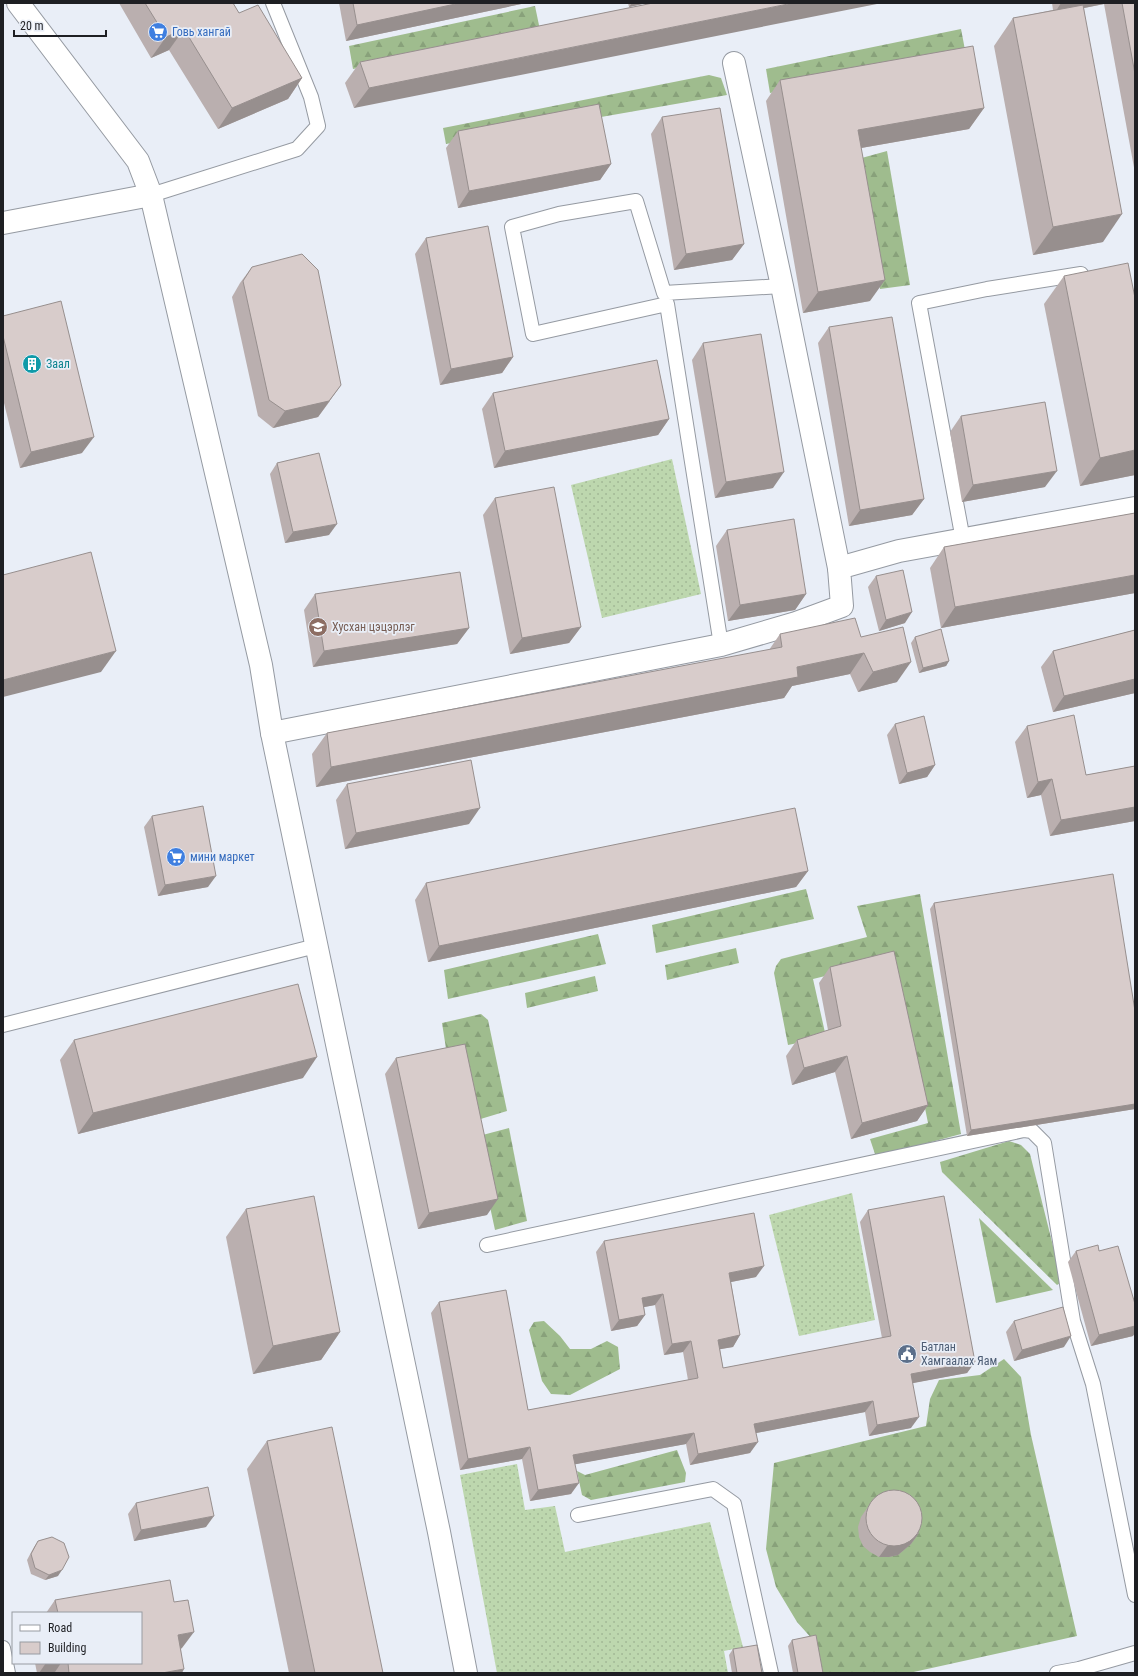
<svg xmlns="http://www.w3.org/2000/svg" width="1138" height="1676" font-family="'Roboto Condensed',sans-serif">
	<style>
		.grass { fill: url(#grass-dots) }
		.forest { fill: url(#forest-firs) }
		.lines { fill: none; stroke-linecap: round; stroke-linejoin: round }
		.service-casing { stroke: #959aa2; stroke-width: 16 }
		.minor-casing { stroke: #959aa2; stroke-width: 24 }
		.service { stroke: #fff; stroke-width: 14 }
		.minor { stroke: #fff; stroke-width: 22 }
		.wall { fill: #baafaf }
		.shaded-wall { fill: #978f8e }
		.building { fill: #d8cccb; stroke: #978f8e }
		.labels { text-anchor: middle; dominant-baseline: central; stroke-width: 3.5; stroke-linejoin: round; paint-order: stroke }
		.shop-label { font-size: 12px; fill: #366cbe; stroke: #e9eef7; text-anchor: start }
		.culture-label { font-size: 12px; fill: #0d838f; stroke: #e9eef7; text-anchor: start }
		.education-label { font-size: 12px; fill: #785e54; stroke: #e9eef7; text-anchor: start }
		.service-label { font-size: 12px; fill: #4e5e75; stroke: #e9eef7; text-anchor: start }
	</style>
	<defs>
		<pattern id="grass-dots" width="8" height="8" patternUnits="userSpaceOnUse"><rect width="8" height="8" fill="#bdd7ae"/><path d="M2 2h.1M6 6h.1" fill="none" stroke="#a2b895" stroke-width="1.8" stroke-linecap="round"/></pattern>
		<pattern id="forest-firs" width="22" height="20" patternUnits="userSpaceOnUse"><rect width="22" height="20" fill="#9fbc8e"/><path d="M5 1l3.5 6h-7zM16 11l3.5 6h-7z" fill="#88a17a"/></pattern>
	</defs>
	<rect width="100%" height="100%" fill="#e9eef7"/>
	<!-- grass -->
	<g class="grass">
		<polygon points="672,459 701,594 602,618 571,485"/>
		<polygon points="852,1193 875,1320 799,1336 769,1215"/>
		<polygon points="517,1464 525,1510 555,1506 565,1552 710,1522 743,1647 724,1651 728,1673 497,1673 460,1475"/>
	</g>
	<!-- forest -->
	<g class="forest">
		<polygon points="535,6 540,30 353,69 349,46"/>
		<polygon points="961,29 966,55 770,93 766,69"/>
		<polygon points="709,75 721,78 727,95 446,144 443,128"/>
		<polygon points="887,151 910,285 880,289 858,159"/>
		<polygon points="806,889 814,919 656,953 652,925"/>
		<polygon points="920,894 961,1134 876,1157 870,1139 928,1123 895,959 813,979 826,1037 788,1045 774,973 776,966 781,959 867,937 857,906"/>
		<polygon points="598,934 606,964 448,999 444,970"/>
		<polygon points="736,948 739,963 667,980 665,965"/>
		<polygon points="595,976 598,991 527,1008 525,993"/>
		<polygon points="481,1014 488,1020 507,1111 474,1121 447,1055 442,1023"/>
		<polygon points="509,1128 527,1221 495,1230 475,1137"/>
		<polygon points="1009,1141 1021,1145 1030,1154 1062,1282 1057,1285 942,1172 940,1162"/>
		<polygon points="979,1218 1053,1290 996,1303"/>
		<polygon points="544,1321 560,1336 570,1349 591,1349 607,1341 618,1347 620,1369 570,1395 551,1394 542,1381 529,1330 534,1322"/>
		<polygon points="1004,1359 1021,1377 1031,1435 1077,1636 909,1673 822,1673 814,1641 797,1622 776,1587 766,1549 774,1463 926,1426 930,1399 939,1380 980,1375"/>
		<polygon points="677,1450 686,1473 685,1482 591,1500 582,1495 577,1471 585,1475"/>
	</g>
	<g class="lines">
		<defs>
			<g id="service">
				<polyline points="151,195 297,149 318,126 311,97 273,3"/>
				<polyline points="963,540 919,303 987,289 1081,274"/>
				<polyline points="721,645 667,304 533,334 512,227 559,214 636,201 664,293 782,286"/>
				<polyline points="3,1025 316,946"/>
				<polyline points="487,1245 1024,1130 1032,1131 1044,1143 1073,1321 1093,1384 1135,1595"/>
				<polyline points="578,1515 713,1489 734,1504 771,1673"/>
				<polyline points="3,1648 8,1673"/>
				<polyline points="1057,1673 1079,1669 1135,1653"/>
			</g>
			<g id="minor">
				<polyline points="18,3 138,161 151,195 261,665 272,733 439,1532 466,1673"/>
				<polyline points="734,63 782,286 839,568"/>
				<polyline points="3,223 151,195"/>
				<polyline points="272,733 721,645 796,623 842,606 839,568 899,551 1135,508"/>
			</g>
		</defs>
		<!-- service casing -->
		<use href="#service" class="service-casing"/>
		<!-- minor casing -->
		<use href="#minor" class="minor-casing"/>
		<!-- service -->
		<use href="#service" class="service"/>
		<!-- minor -->
		<use href="#minor" class="minor"/>
	</g>
	<!-- wall -->
	<g class="wall">
		<polygon points="119,3 233,3 239,13 302,78 288,99 218,129 169,50 151,58"/>
		<polygon points="339,3 526,3 346,41"/>
		<polygon points="628,3 647,3 629,7"/>
		<polygon points="653,3 354,108 345,83 360,62"/>
		<polygon points="1052,3 1135,3 1135,173 1104,4 1084,8 1103,242 1033,255 994,46 1013,18 1053,10"/>
		<polygon points="780,80 984,108 969,129 861,148 870,301 803,313 766,101"/>
		<polygon points="662,117 744,244 732,260 674,270 651,134"/>
		<polygon points="458,131 611,164 600,180 458,208 446,148"/>
		<polygon points="426,238 513,357 502,373 440,385 415,254"/>
		<polygon points="252,267 330,401 318,417 273,428 258,416 232,297 240,283"/>
		<polygon points="1064,276 1135,475 1080,486 1044,304"/>
		<polygon points="3,316 82,453 20,468 3,399"/>
		<polygon points="829,327 924,499 912,515 849,526 818,343"/>
		<polygon points="703,343 773,488 715,498 692,360"/>
		<polygon points="493,393 669,419 658,435 494,468 482,409"/>
		<polygon points="961,416 1045,487 962,502 950,432"/>
		<polygon points="277,463 329,535 285,543 270,474"/>
		<polygon points="495,498 581,627 569,643 510,654 483,515"/>
		<polygon points="1135,513 1135,593 941,628 930,568 944,547"/>
		<polygon points="727,530 806,594 795,610 728,621 716,546"/>
		<polygon points="876,576 905,623 879,631 868,587"/>
		<polygon points="315,594 469,628 457,644 313,667 304,610"/>
		<polygon points="1135,630 1135,693 1053,712 1041,667 1053,651"/>
		<polygon points="780,634 861,637 897,682 858,692 850,674 792,686 784,698 316,787 312,754 327,733 769,650"/>
		<polygon points="915,637 949,661 946,666 919,673 911,643"/>
		<polygon points="895,724 935,765 927,777 899,784 887,735"/>
		<polygon points="1027,726 1086,775 1135,766 1135,821 1050,836 1041,795 1027,798 1015,742"/>
		<polygon points="347,784 469,824 345,849 336,800"/>
		<polygon points="152,816 208,887 158,896 144,827"/>
		<polygon points="808,871 796,887 428,962 415,900 426,883"/>
		<polygon points="934,903 1135,1011 1135,1109 967,1136 930,909"/>
		<polygon points="830,967 928,1105 917,1121 851,1139 835,1072 792,1085 786,1056 797,1040 828,1030 819,983"/>
		<polygon points="74,1040 303,1078 78,1134 60,1060"/>
		<polygon points="396,1058 487,1215 418,1229 385,1074"/>
		<polygon points="246,1209 340,1332 321,1360 253,1374 226,1237"/>
		<polygon points="868,1210 975,1362 967,1373 912,1383 911,1428 869,1436 865,1412 756,1433 750,1453 690,1465 686,1444 575,1464 571,1494 530,1501 522,1459 460,1470 431,1313 439,1302 528,1410 688,1380 683,1352 664,1355 655,1305 644,1307 645,1315 637,1326 611,1331 596,1252 604,1241 756,1277 731,1282 740,1335 733,1347 720,1349 723,1368 882,1338 860,1222"/>
		<polygon points="1076,1251 1099,1251 1133,1336 1091,1346 1068,1262"/>
		<polygon points="1014,1321 1064,1347 1014,1361 1006,1332"/>
		<polygon points="267,1441 383,1673 289,1673 247,1469"/>
		<polygon points="874,1498 919,1533 911,1544 898,1555 889,1557 879,1557 870,1552 863,1546 859,1537 858,1527 861,1517"/>
		<polygon points="136,1503 206,1527 134,1541 128,1514"/>
		<polygon points="38,1541 58,1576 45,1580 31,1574 27,1560 34,1547"/>
		<polygon points="55,1600 174,1602 182,1648 181,1649 182,1673 55,1673 55,1672 49,1673 37,1673 35,1663 141,1663 141,1613 46,1613"/>
		<polygon points="792,1640 822,1673 793,1673 788,1646"/>
		<polygon points="733,1649 762,1673 732,1673 729,1655"/>
	</g>
	<!-- shaded-wall -->
	<g class="shaded-wall">
		<polygon points="460,3 526,3 346,41 357,25"/>
		<polygon points="632,3 647,3 629,7"/>
		<polygon points="793,3 882,3 354,108 369,88"/>
		<polygon points="1061,3 1104,3 1104,4 1054,14"/>
		<polygon points="184,29 169,50 151,58 166,37"/>
		<polygon points="302,78 288,99 218,129 232,108"/>
		<polygon points="984,108 969,129 844,151 858,130"/>
		<polygon points="611,164 600,180 458,208 469,191"/>
		<polygon points="1122,214 1103,242 1033,255 1053,227"/>
		<polygon points="744,244 732,260 674,270 686,254"/>
		<polygon points="885,280 870,301 803,313 818,292"/>
		<polygon points="513,357 502,373 440,385 451,369"/>
		<polygon points="341,385 318,417 273,428 285,411"/>
		<polygon points="669,419 658,435 494,468 505,451"/>
		<polygon points="94,437 82,453 20,468 31,452"/>
		<polygon points="1135,450 1135,475 1080,486 1100,458"/>
		<polygon points="1057,471 1045,487 962,502 973,485"/>
		<polygon points="784,472 773,488 715,498 726,482"/>
		<polygon points="924,499 912,515 849,526 860,510"/>
		<polygon points="337,524 329,535 285,543 293,532"/>
		<polygon points="1135,575 1135,593 941,628 955,607"/>
		<polygon points="806,594 795,610 728,621 740,605"/>
		<polygon points="912,612 905,623 879,631 886,620"/>
		<polygon points="581,627 569,643 510,654 522,638"/>
		<polygon points="469,628 457,644 313,667 324,651"/>
		<polygon points="116,651 101,672 3,697 3,680"/>
		<polygon points="864,653 850,674 792,686 784,698 316,787 331,767"/>
		<polygon points="949,661 946,666 919,673 923,668"/>
		<polygon points="911,662 897,682 858,692 873,672"/>
		<polygon points="1135,679 1135,693 1053,712 1064,696"/>
		<polygon points="935,765 927,777 899,784 907,773"/>
		<polygon points="1052,779 1041,795 1027,798 1038,782"/>
		<polygon points="1135,807 1135,821 1050,836 1061,820"/>
		<polygon points="480,808 469,824 345,849 356,833"/>
		<polygon points="808,871 796,887 428,962 439,946"/>
		<polygon points="216,876 208,887 158,896 165,885"/>
		<polygon points="847,1056 835,1072 792,1085 804,1068"/>
		<polygon points="317,1057 303,1078 78,1134 93,1113"/>
		<polygon points="1135,1104 1135,1109 967,1136 971,1130"/>
		<polygon points="928,1105 917,1121 851,1139 862,1123"/>
		<polygon points="498,1199 487,1215 418,1229 429,1213"/>
		<polygon points="764,1266 756,1277 721,1284 729,1273"/>
		<polygon points="663,1294 655,1305 634,1309 642,1298"/>
		<polygon points="645,1315 637,1326 611,1331 619,1320"/>
		<polygon points="1135,1326 1135,1333 1133,1336 1091,1346 1099,1335"/>
		<polygon points="340,1332 321,1360 253,1374 273,1346"/>
		<polygon points="740,1335 733,1347 710,1351 718,1340"/>
		<polygon points="1071,1336 1064,1347 1014,1361 1022,1350"/>
		<polygon points="691,1341 683,1352 664,1355 672,1344"/>
		<polygon points="975,1362 967,1373 903,1385 911,1374"/>
		<polygon points="873,1401 865,1412 746,1435 754,1424"/>
		<polygon points="919,1417 911,1428 869,1436 877,1425"/>
		<polygon points="694,1433 686,1444 566,1466 573,1455"/>
		<polygon points="758,1442 750,1453 690,1465 698,1454"/>
		<polygon points="530,1447 522,1459 460,1470 468,1459"/>
		<polygon points="579,1483 571,1494 530,1501 538,1490"/>
		<polygon points="214,1516 206,1527 134,1541 141,1530"/>
		<polygon points="919,1533 911,1544 898,1555 889,1557 879,1557 887,1546"/>
		<polygon points="62,1570 58,1576 45,1580 49,1575"/>
		<polygon points="194,1632 182,1648 167,1651 178,1635"/>
		<polygon points="46,1663 61,1663 55,1672 49,1673 39,1673"/>
		<polygon points="184,1669 182,1673 162,1673"/>
	</g>
	<!-- building -->
	<g class="building">
		<polygon points="145,3 233,3 239,13 258,5 302,78 232,108 184,29 166,37"/>
		<polygon points="353,3 460,3 357,25"/>
		<polygon points="653,3 793,3 369,88 360,62"/>
		<polygon points="1122,3 1135,3 1135,74"/>
		<polygon points="1083,5 1122,214 1053,227 1013,18"/>
		<polygon points="973,46 984,108 858,130 885,280 818,292 780,80"/>
		<polygon points="599,104 611,164 469,191 458,131"/>
		<polygon points="720,108 744,244 686,254 662,117"/>
		<polygon points="488,226 513,357 451,369 426,238"/>
		<polygon points="302,254 318,270 341,385 329,401 285,411 269,400 243,281 252,267"/>
		<polygon points="1128,263 1135,298 1135,450 1100,458 1064,276"/>
		<polygon points="61,301 94,437 31,452 3,336 3,316"/>
		<polygon points="892,317 924,499 860,510 829,327"/>
		<polygon points="761,334 784,472 726,482 703,343"/>
		<polygon points="657,360 669,419 505,451 493,393"/>
		<polygon points="1045,402 1057,471 973,485 961,416"/>
		<polygon points="319,453 337,524 293,532 277,463"/>
		<polygon points="554,487 581,627 522,638 495,498"/>
		<polygon points="1135,513 1135,575 955,607 944,547"/>
		<polygon points="794,519 806,594 740,605 727,530"/>
		<polygon points="91,552 116,651 3,680 3,575"/>
		<polygon points="903,570 912,612 886,620 876,576"/>
		<polygon points="460,572 469,628 324,651 315,594"/>
		<polygon points="855,618 861,637 903,627 911,662 873,672 864,653 797,667 798,677 331,767 327,733 782,647 780,634"/>
		<polygon points="941,629 949,661 923,668 915,637"/>
		<polygon points="1135,630 1135,679 1064,696 1053,651"/>
		<polygon points="1074,715 1086,775 1135,766 1135,807 1061,820 1052,779 1038,782 1027,726"/>
		<polygon points="924,716 935,765 907,773 895,724"/>
		<polygon points="471,760 480,808 356,833 347,784"/>
		<polygon points="203,806 216,876 165,885 152,816"/>
		<polygon points="795,808 808,871 439,946 426,883"/>
		<polygon points="1113,874 1135,1011 1135,1104 971,1130 934,903"/>
		<polygon points="894,951 928,1105 862,1123 847,1056 804,1068 797,1040 841,1026 830,967"/>
		<polygon points="298,984 317,1057 93,1113 74,1040"/>
		<polygon points="465,1044 498,1199 429,1213 396,1058"/>
		<polygon points="314,1196 340,1332 273,1346 246,1209"/>
		<polygon points="944,1196 975,1362 911,1374 919,1417 877,1425 873,1401 754,1424 758,1442 698,1454 694,1433 573,1455 579,1483 538,1490 530,1447 468,1459 439,1302 506,1290 528,1410 698,1378 691,1341 672,1344 663,1294 642,1298 645,1315 619,1320 604,1241 754,1213 764,1266 729,1273 740,1335 718,1340 723,1368 891,1336 868,1210"/>
		<polygon points="1098,1245 1099,1251 1118,1246 1135,1304 1135,1326 1099,1335 1076,1251"/>
		<polygon points="1063,1307 1071,1336 1022,1350 1014,1321"/>
		<polygon points="332,1427 383,1673 315,1673 267,1441"/>
		<polygon points="208,1487 214,1516 141,1530 136,1503"/>
		<circle cx="894" cy="1518" r="28"/>
		<polygon points="52,1537 64,1543 69,1557 62,1570 49,1575 35,1568 31,1554 38,1541"/>
		<polygon points="170,1580 174,1602 188,1600 194,1632 178,1635 184,1669 162,1673 69,1673 68,1663 141,1663 141,1613 58,1613 55,1600"/>
		<polygon points="816,1635 823,1673 798,1673 792,1640"/>
		<polygon points="757,1645 762,1673 737,1673 733,1649"/>
	</g>
	<!-- icons -->
	<defs>
		<symbol id="supermarket-disc" viewBox="-11 -11 22 22"><circle r="9.5" fill="#3f7fe0" stroke="#e9eef7"/><path d="M-6-5.5h2.5l.6 2H6L4.5 2H-2.5L-4.4-4H-6ZM-1.5 3.2a1.3 1.3 0 1 0 .1 0ZM3 3.2a1.3 1.3 0 1 0 .1 0Z" fill="#fff"/></symbol>
		<symbol id="building-disc" viewBox="-11 -11 22 22"><circle r="9.5" fill="#0f9aa8" stroke="#e9eef7"/><path d="M-4-6H4V6H1V3H-1V6H-4ZM-2.5-4.3h1.7v1.8h-1.7ZM.8-4.3h1.7v1.8H.8ZM-2.5-1h1.7V.8h-1.7ZM.8-1h1.7V.8H.8Z" fill="#fff"/></symbol>
		<symbol id="school-disc" viewBox="-11 -11 22 22"><circle r="9.5" fill="#8d6e63" stroke="#e9eef7"/><path d="M0-5L7-2L0 1L-7-2ZM-4 1L0 2.5L4 1V4Q0 6-4 4Z" fill="#fff"/></symbol>
		<symbol id="civic-disc" viewBox="-11 -11 22 22"><circle r="9.5" fill="#5c6f8a" stroke="#e9eef7"/><path d="M-.6-6.5H3V-4.5H.6V-3L4-1V1h2V6H-6V1h2V-1L-.6-3ZM-1.2 2.5V6h2.4V2.5Z" fill="#fff"/></symbol>
	</defs>
	<g fill-rule="evenodd">
		<use href="#supermarket-disc" x="147" y="21" width="22" height="22"/>
		<use href="#building-disc" x="21" y="353" width="22" height="22"/>
		<use href="#school-disc" x="307" y="616" width="22" height="22"/>
		<use href="#supermarket-disc" x="165" y="846" width="22" height="22"/>
		<use href="#civic-disc" x="896" y="1343" width="22" height="22"/>
	</g>
	<g class="labels">
		<!-- shop labels -->
		<g class="shop-label">
			<text x="172" y="32">Говь хангай</text>
			<text x="190" y="857">мини маркет</text>
		</g>
		<!-- culture labels -->
		<g class="culture-label">
			<text x="46" y="364">Заал</text>
		</g>
		<!-- education labels -->
		<g class="education-label">
			<text x="332" y="627">Хусхан цэцэрлэг</text>
		</g>
		<!-- service labels -->
		<g class="service-label">
			<text x="921" y="1347">Батлан<tspan x="921" dy="14">Хамгаалах Яам</tspan></text>
		</g>
	</g>
	<!-- border -->
	<rect width="1138" height="1676" fill="none" stroke="#1e1f23" stroke-width="8"/>
	<!-- legend -->
	<rect x="12" y="1612" width="130" height="52" fill="#e9eef7" stroke="#989ba2"/>
	<rect x="20" y="1625" width="20" height="6" fill="#ffffff" stroke="#989ba2"/>
	<text x="48" y="1632" font-size="12" fill="#1e1f23">Road</text>
	<rect x="20" y="1642" width="20" height="12" fill="#d8cccb" stroke="#989ba2"/>
	<text x="48" y="1652" font-size="12" fill="#1e1f23">Building</text>
	<!-- scale -->
	<path d="M14 30v6h92v-6" fill="none" stroke="#1e1f23" stroke-width="2"/>
	<text x="20" y="30" font-size="12" fill="#1e1f23" stroke="#e9eef7" stroke-width="3" paint-order="stroke">20 m</text>
</svg>
